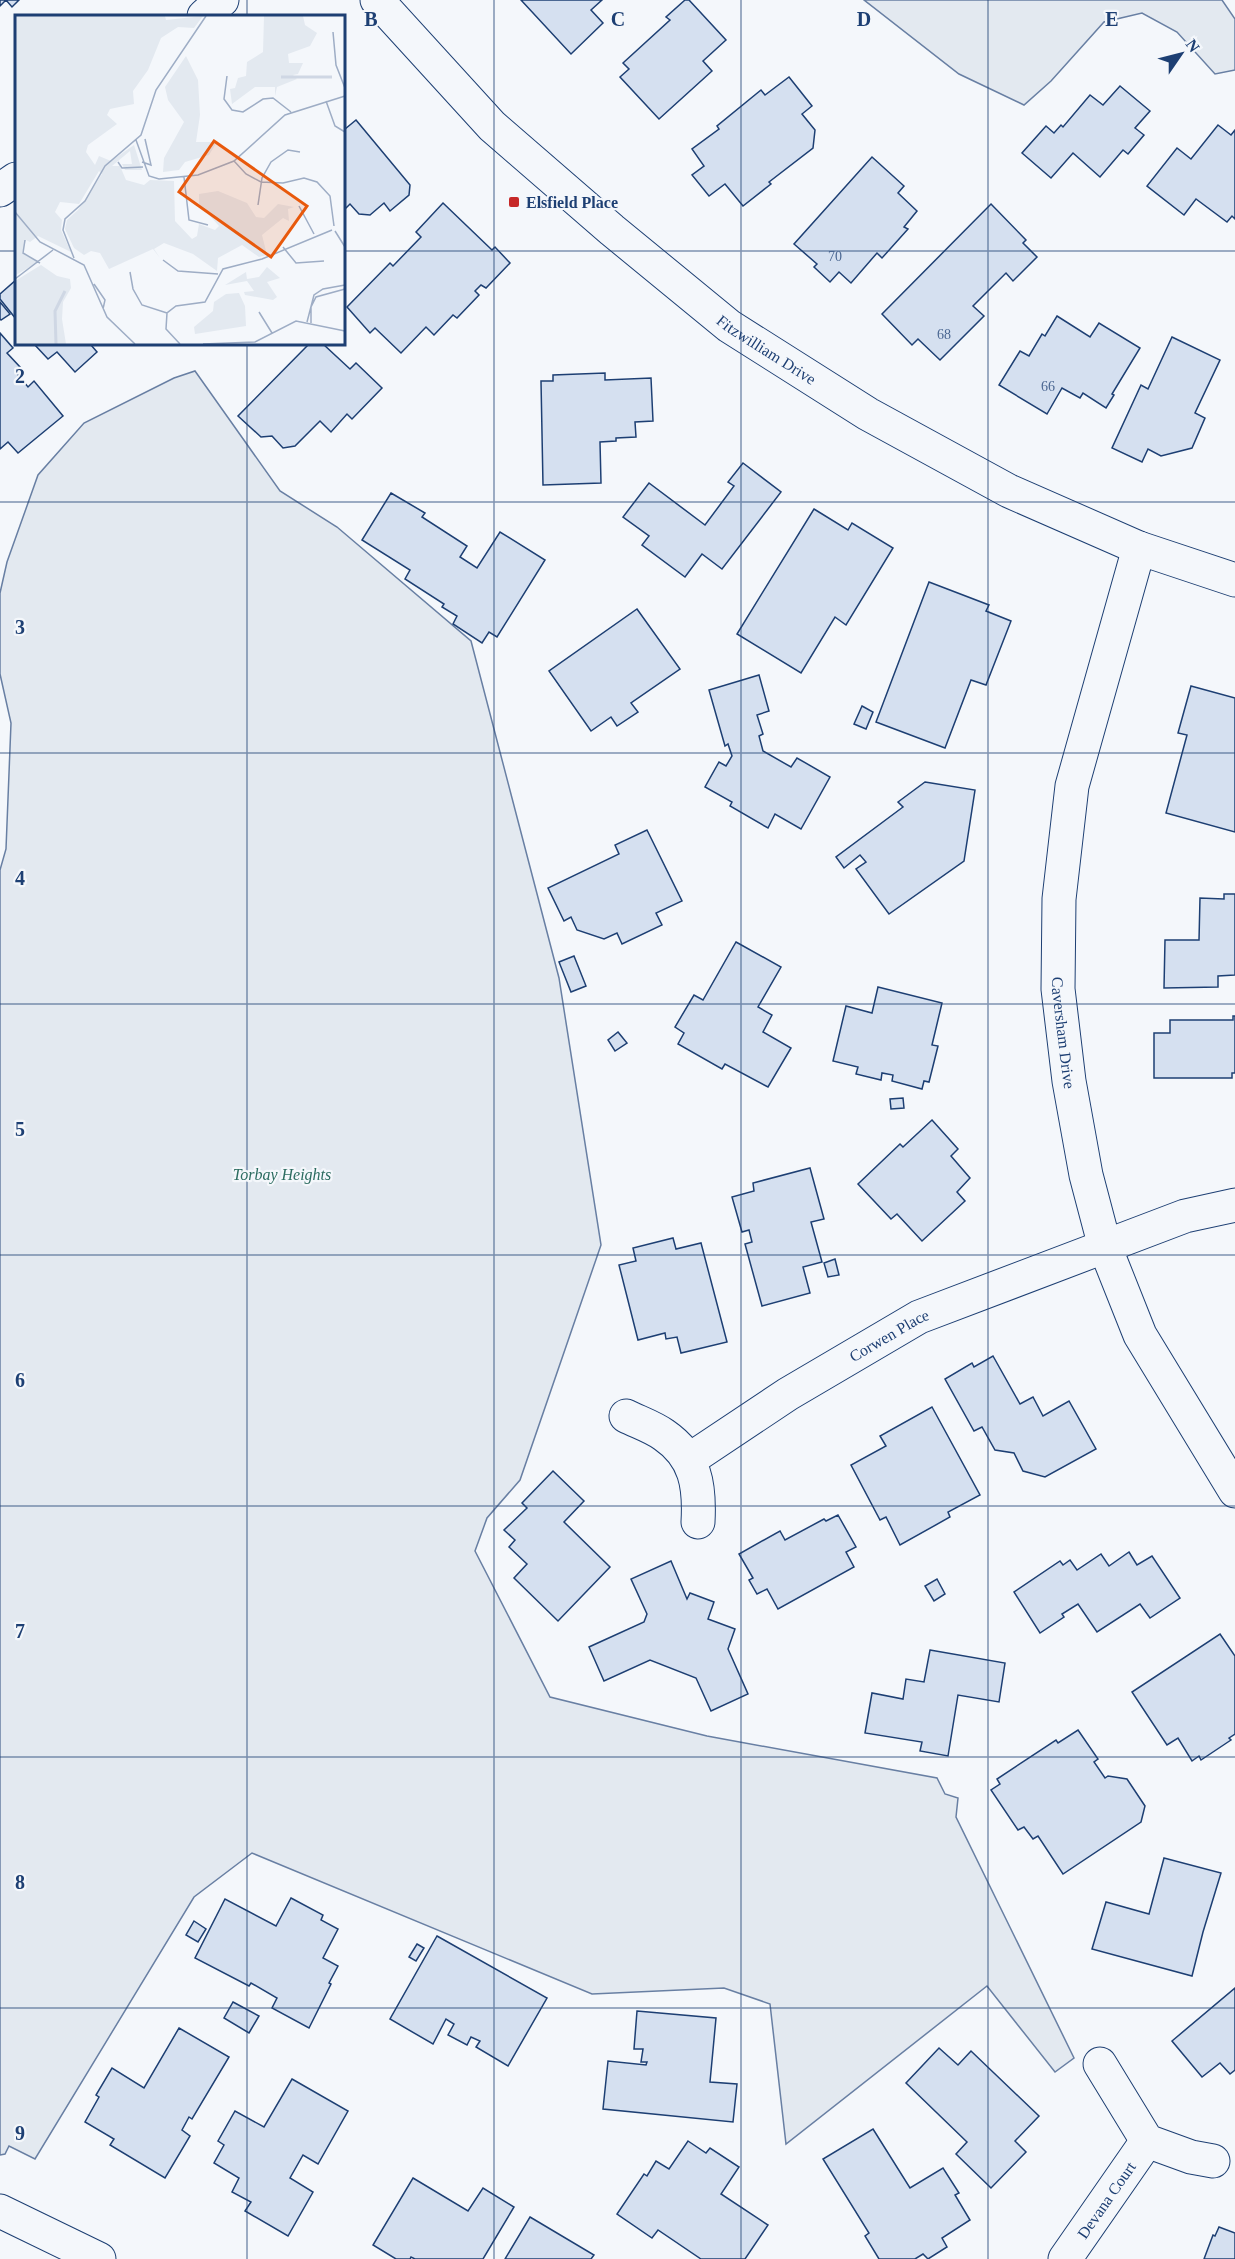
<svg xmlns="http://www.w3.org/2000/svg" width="1235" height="2259" font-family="Georgia,serif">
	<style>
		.green { fill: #e3e9f0; stroke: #687fa3; stroke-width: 1.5 }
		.building { fill: #d5e0f0; stroke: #1d3f73; stroke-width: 1.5 }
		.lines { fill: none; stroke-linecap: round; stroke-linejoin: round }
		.minor-casing { stroke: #1d3f73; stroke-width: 35 }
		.minor { stroke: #f4f7fb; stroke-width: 33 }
		.grid { fill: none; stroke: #1d3f73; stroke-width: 1.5; stroke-opacity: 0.55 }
		.poi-dot { fill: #c62828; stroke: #f4f7fb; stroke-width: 2 }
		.labels { text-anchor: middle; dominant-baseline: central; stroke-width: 4.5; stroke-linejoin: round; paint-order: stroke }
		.number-label { font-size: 14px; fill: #4b6792 }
		.poi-label { font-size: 16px; font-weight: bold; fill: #1d3f73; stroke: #f4f7fb; text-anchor: start }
		.street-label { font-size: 16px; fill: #1d3f73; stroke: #f4f7fb }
		.park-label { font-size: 16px; font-style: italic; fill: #2c6c60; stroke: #f4f7fb }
		.inset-river { fill: none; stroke: #cfd7e4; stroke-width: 3 }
		.inset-road { fill: none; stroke: #9eadc5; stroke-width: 1.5 }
		.view { fill: #e8590c; fill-opacity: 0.15; stroke: #e8590c; stroke-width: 3 }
		.inset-edge { fill: none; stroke: #1d3f73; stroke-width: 3 }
		.grid-label { font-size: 20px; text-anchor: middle; font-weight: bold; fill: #1d3f73; stroke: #f4f7fb; stroke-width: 4.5; stroke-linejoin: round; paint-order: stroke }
	</style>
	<rect width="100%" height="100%" fill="#f4f7fb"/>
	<!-- green -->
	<g class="green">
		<polygon points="864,0 1222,0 1235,19 1235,70 1215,74 1177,32 1142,13 1104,22 1051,81 1024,105 959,74"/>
		<polygon points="195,371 280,491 337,527 471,641 559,978 601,1245 520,1480 487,1518 475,1551 550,1697 707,1736 937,1778 945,1794 958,1798 956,1817 1074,2058 1055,2072 987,1986 786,2144 770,2004 724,1988 592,1994 252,1853 194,1897 35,2159 9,2146 5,2154 0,2155 0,870 6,849 11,723 0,674 0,593 7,562 38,475 84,423 174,378"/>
	</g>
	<!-- building -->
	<g class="building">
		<polygon points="0,0 19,0 12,7 6,0 0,6"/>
		<polygon points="521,0 602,0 591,10 603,23 571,54"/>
		<polygon points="685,0 689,0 726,40 703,61 712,71 659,119 620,77 629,69 623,63 670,20 666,17"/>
		<polygon points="789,77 812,106 802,114 815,130 813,148 769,182 771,184 743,206 725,184 709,196 692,175 704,166 692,149 719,129 717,126 761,90 765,95"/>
		<polygon points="1120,86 1150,111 1135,128 1144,135 1128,154 1123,150 1100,177 1073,153 1051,178 1022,153 1046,126 1054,133 1061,125 1063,127 1090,95 1103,105"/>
		<polygon points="356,120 410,185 409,195 390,211 384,203 370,215 359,214 350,204 344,210 344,128 345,129"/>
		<polygon points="1218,125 1231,135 1235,130 1235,219 1232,216 1227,222 1196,199 1184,215 1147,186 1177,148 1191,159"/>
		<polygon points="872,157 904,186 898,193 917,211 904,227 908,229 882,258 877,253 851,283 839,272 830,282 814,267 817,264 794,244"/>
		<polygon points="443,203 492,250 495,247 510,263 486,288 481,285 475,291 479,295 457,318 453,315 434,335 426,327 401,353 375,328 370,333 347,307 390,263 393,266 421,237 416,232"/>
		<polygon points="991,204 1026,240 1023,243 1037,257 1013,281 1006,273 973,306 984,316 940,360 918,339 912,345 882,314"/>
		<polygon points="16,280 16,319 0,299 0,294"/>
		<polygon points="0,302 10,314 1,320 0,319"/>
		<polygon points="1057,316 1090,337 1099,323 1140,348 1112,394 1114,395 1106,408 1083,393 1080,398 1062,388 1047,414 999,385 1020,351 1029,356 1042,334 1045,336"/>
		<polygon points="0,333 13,348 7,353 20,367 15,371 28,387 34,381 63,416 18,453 8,442 0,449"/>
		<polygon points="1172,337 1220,360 1195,413 1205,418 1192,448 1161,456 1148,449 1142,462 1112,448 1141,385 1148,389"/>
		<polygon points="34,344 93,344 91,345 97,352 75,372 57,352 48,359"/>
		<polygon points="309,344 323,344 350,369 356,363 382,388 352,419 347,414 331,432 320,421 295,446 283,448 272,436 261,437 238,416"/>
		<polygon points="605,373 605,380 651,378 653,421 635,422 636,437 616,438 616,441 600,442 601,483 543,485 541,381 553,381 553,375"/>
		<polygon points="743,463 781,492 722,569 702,554 685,577 642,545 649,536 623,517 649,483 705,525 734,486 728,482"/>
		<polygon points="391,493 425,513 422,517 467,546 460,557 477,568 500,532 545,560 497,637 489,632 482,643 453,624 457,616 442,607 444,604 405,579 410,570 362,540"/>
		<polygon points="814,509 848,530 852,523 893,548 846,625 835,617 801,673 737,634"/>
		<polygon points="929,582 989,605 986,611 1011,621 986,685 971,680 945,748 876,722"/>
		<polygon points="637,609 680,669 631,703 638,712 617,726 611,717 591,731 549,671"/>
		<polygon points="759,675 769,711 757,715 763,734 759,736 763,751 791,767 797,758 830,777 801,829 775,814 768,828 730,806 732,802 705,787 719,762 726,766 732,756 728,744 725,746 709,690"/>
		<polygon points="1191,686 1235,698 1235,832 1166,813 1187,735 1178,733"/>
		<polygon points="862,706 873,712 866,729 854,724"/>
		<polygon points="925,782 975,790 964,861 889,914 856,869 866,862 860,855 844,868 836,857 903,807 898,802"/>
		<polygon points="647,830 682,901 656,913 662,925 622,944 617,933 604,939 577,930 571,917 564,921 548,888 619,854 615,845"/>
		<polygon points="1224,894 1235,894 1235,975 1218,976 1218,987 1164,988 1165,940 1199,940 1200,898 1224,899"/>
		<polygon points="736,942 781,967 758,1007 772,1015 763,1032 791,1048 768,1087 725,1064 722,1069 678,1044 684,1033 675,1027 694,995 703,1000"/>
		<polygon points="574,956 586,986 571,992 559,962"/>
		<polygon points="878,987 942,1003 932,1045 938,1046 929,1082 924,1081 922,1089 892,1081 893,1075 882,1073 881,1080 856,1074 858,1067 833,1061 846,1006 872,1013"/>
		<polygon points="1233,1016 1235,1016 1235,1073 1232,1073 1232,1078 1154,1078 1154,1033 1170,1033 1170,1020 1233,1020"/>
		<polygon points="618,1032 627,1043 615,1051 608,1040"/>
		<polygon points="903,1098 904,1108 891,1109 890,1099"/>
		<polygon points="932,1120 958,1149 951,1156 970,1178 957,1192 965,1201 922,1241 897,1214 891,1219 858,1184 900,1144 903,1147"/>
		<polygon points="810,1168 824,1219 811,1222 822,1262 803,1267 810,1293 762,1306 745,1244 752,1242 749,1230 742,1232 732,1197 754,1191 753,1183"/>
		<polygon points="673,1238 676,1249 701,1243 727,1342 681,1353 677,1337 666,1339 665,1333 638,1340 619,1265 636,1261 633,1248"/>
		<polygon points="835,1259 839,1275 828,1277 824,1263"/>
		<polygon points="993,1356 1020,1404 1033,1397 1043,1416 1069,1401 1096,1449 1045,1477 1023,1471 1014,1453 995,1450 982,1427 974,1431 945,1379 972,1363 974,1367"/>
		<polygon points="932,1407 980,1495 948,1512 950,1517 900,1545 886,1517 880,1520 851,1465 886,1446 880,1436"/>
		<polygon points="553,1471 584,1501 564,1522 610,1567 558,1621 514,1578 527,1564 509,1547 515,1540 504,1530 527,1508 522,1503"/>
		<polygon points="838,1515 856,1547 846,1552 854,1567 778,1609 767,1589 757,1594 749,1580 753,1578 739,1554 780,1531 785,1540 824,1519 826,1521"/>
		<polygon points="1129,1552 1137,1565 1152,1556 1180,1598 1150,1618 1140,1604 1097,1632 1078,1604 1062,1614 1064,1617 1040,1633 1014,1592 1060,1561 1063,1565 1070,1560 1077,1570 1101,1554 1109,1566"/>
		<polygon points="671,1561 687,1599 690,1593 714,1602 708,1619 735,1629 728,1649 748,1694 711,1711 696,1678 650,1660 604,1681 589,1647 644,1622 647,1614 631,1579"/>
		<polygon points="937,1579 945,1594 934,1601 925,1586"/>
		<polygon points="1220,1634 1235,1656 1235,1734 1229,1738 1231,1740 1201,1760 1199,1756 1192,1761 1178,1738 1167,1745 1132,1692"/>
		<polygon points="930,1650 1005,1663 999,1702 958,1695 948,1756 920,1751 922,1742 865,1733 872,1693 903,1699 906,1679 924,1682"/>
		<polygon points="1078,1730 1098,1759 1094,1762 1105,1778 1108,1776 1127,1779 1145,1806 1141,1822 1063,1874 1038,1836 1033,1839 1024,1827 1018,1830 991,1790 1000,1784 997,1779 1056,1740 1058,1743"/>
		<polygon points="1164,1858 1221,1873 1203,1932 1192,1976 1092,1949 1106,1902 1149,1914"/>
		<polygon points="291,1898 323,1915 321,1920 338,1929 323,1958 338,1966 329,1983 331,1984 309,2028 272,2008 277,1998 251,1983 249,1986 195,1958 225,1899 276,1926"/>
		<polygon points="194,1921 206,1929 198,1942 186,1935"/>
		<polygon points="437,1936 547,1998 508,2066 476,2047 480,2041 471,2037 467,2045 448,2035 454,2024 446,2019 433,2044 390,2019"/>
		<polygon points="417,1944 424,1948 416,1961 409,1957"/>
		<polygon points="1235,1988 1235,2070 1230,2074 1220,2063 1202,2077 1172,2041"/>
		<polygon points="233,2002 259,2016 249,2033 224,2018"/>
		<polygon points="637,2011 716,2018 710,2082 737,2084 733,2122 603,2109 608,2061 646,2065 647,2062 641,2062 643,2049 634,2049"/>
		<polygon points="179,2028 229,2057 192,2119 189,2117 182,2130 190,2136 165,2178 110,2145 114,2139 85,2122 99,2097 96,2095 112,2068 144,2088"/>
		<polygon points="939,2048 958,2065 971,2051 1039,2116 1015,2141 1026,2152 991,2188 956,2154 967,2142 906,2083"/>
		<polygon points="292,2079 348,2111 318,2164 303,2155 290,2178 313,2192 288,2236 245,2211 251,2202 232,2192 239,2178 214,2163 224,2145 218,2141 235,2111 264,2127"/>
		<polygon points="873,2129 910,2188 943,2168 959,2193 955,2195 970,2220 942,2238 947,2247 928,2259 923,2254 915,2259 879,2259 865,2236 869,2233 823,2159"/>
		<polygon points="688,2141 706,2153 710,2148 739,2167 721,2194 768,2225 745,2259 701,2259 658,2230 652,2238 617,2214 644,2174 647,2176 656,2161 669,2169"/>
		<polygon points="413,2178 468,2211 483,2188 514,2207 483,2259 415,2259 411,2257 410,2259 396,2259 373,2245"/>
		<polygon points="530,2217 594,2255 591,2259 505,2259"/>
		<polygon points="1219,2227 1235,2233 1235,2259 1204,2259 1213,2235 1215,2236"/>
	</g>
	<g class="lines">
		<defs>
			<g id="minor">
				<path id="s1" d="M 377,0 L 492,126 L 612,230 L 729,326 L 868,414 L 1009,491 L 1139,548 L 1235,580"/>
				<polyline points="204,16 222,0"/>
				<polyline points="0,190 16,179"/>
				<path id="s2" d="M 1139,548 L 1072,786 L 1059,899 L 1058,989 L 1069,1081 L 1086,1175 L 1105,1247 L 1140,1335 L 1235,1491"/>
				<path d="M 626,1416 C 638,1422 653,1427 664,1435 C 696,1457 700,1486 698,1522"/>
				<path id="s3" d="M 689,1460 L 788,1394 L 919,1317 L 1185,1216 L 1235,1205"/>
				<polyline points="1100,2064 1147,2141 1191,2157 1213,2161"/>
				<polyline points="0,2211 99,2259"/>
				<path id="s4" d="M 1065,2259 L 1147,2141"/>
			</g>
		</defs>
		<!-- minor casing -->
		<use href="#minor" class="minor-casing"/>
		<!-- minor -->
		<use href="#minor" class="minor"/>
	</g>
	<!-- grid -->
	<path class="grid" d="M 247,0 L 247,16M 494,0 L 494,2259M 741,0 L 741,2259M 988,0 L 988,2259M 0,251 L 16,251M 344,251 L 1235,251M 247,344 L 247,2259M 0,502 L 1235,502M 0,753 L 1235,753M 0,1004 L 1235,1004M 0,1255 L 1235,1255M 0,1506 L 1235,1506M 0,1757 L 1235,1757M 0,2008 L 1235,2008"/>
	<!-- markers -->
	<rect class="poi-dot" x="508" y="196" width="12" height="12" rx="3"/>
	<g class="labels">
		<!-- number labels -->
		<g class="number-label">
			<text x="835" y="256">70</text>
			<text x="944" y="334">68</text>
			<text x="1048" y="386">66</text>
		</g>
		<!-- poi labels -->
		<g class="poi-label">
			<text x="526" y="202">Elsfield Place</text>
		</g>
		<!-- street labels -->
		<g class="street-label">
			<text stroke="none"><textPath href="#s1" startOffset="525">Fitzwilliam Drive</textPath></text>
			<text stroke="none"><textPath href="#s2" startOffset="495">Caversham Drive</textPath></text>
			<text stroke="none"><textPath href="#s3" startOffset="236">Corwen Place</textPath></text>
			<text stroke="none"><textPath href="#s4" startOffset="72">Devana Court</textPath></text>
		</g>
		<!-- park labels -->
		<g class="park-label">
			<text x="282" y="1174">Torbay Heights</text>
		</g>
	</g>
	<!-- overview -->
	<g transform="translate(15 15)">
		<rect width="330" height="330" fill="#f4f7fb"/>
		<path d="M 0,1 L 150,1 L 151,5 L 188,1 L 179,13 L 163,12 L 146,23 L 133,55 L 118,76 L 119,89 L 95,94 L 92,100 L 102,109 L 73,130 L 71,137 L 80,150 L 84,141 L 96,146 L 119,130 L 127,155 L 110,155 L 107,149 L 117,149 L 115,136 L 97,151 L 105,151 L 111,165 L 129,170 L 135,165 L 159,166 L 160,206 L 177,224 L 182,221 L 184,209 L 200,215 L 204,211 L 184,189 L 184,179 L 203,176 L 232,188 L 241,202 L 249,203 L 263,189 L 279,192 L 273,194 L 274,206 L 268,203 L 247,220 L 252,240 L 244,242 L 227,230 L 203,243 L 202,256 L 178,239 L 149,228 L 139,234 L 145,243 L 138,234 L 94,254 L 85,238 L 76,236 L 69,240 L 59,233 L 50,214 L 52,205 L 63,195 L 87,159 L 84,156 L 64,189 L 45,187 L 40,197 L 47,205 L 46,215 L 56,237 L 23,221 L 15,227 L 11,225 L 7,238 L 23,247 L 1,260 ZM 249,1 L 288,1 L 290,10 L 302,18 L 295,31 L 273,39 L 274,48 L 288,48 L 283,59 L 278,60 L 282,64 L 262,72 L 260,81 L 260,72 L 240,72 L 217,89 L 215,74 L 220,73 L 223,63 L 231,61 L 232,47 L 248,37 ZM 171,41 L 183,65 L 185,100 L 181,127 L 202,127 L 194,140 L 170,147 L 164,155 L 148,157 L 149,143 L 169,107 L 153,85 L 150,72 ZM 26,250 L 42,261 L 55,264 L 56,273 L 48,287 L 47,304 L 51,329 L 0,329 L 0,266 ZM 252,252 L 265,263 L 252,267 L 262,282 L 258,285 L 230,280 L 229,277 L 239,276 L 232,266 L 210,270 L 231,257 L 232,264 L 244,262 ZM 224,278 L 230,291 L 231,311 L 180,319 L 179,312 L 198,296 L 199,287 L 211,279 Z" fill="#e3e9f0"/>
		<path class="inset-river" d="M 266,62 L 317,62M 41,329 L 40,296 L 50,276"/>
		<path class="inset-road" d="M 318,17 L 321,50 L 330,73M 212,61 L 209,84 L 217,95 L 228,97 L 248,84 L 258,83 L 276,97M 311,86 L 320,111 L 330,117M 121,125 L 134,161 L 144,164 L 183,160 L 219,146 L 270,100 L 330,81M 219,146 L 231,159 L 246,167 L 268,168 L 289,163 L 302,167 L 315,181 L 319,211M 103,147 L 107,153 L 128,152M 127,147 L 136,150 L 130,124M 169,162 L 174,205 L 193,210M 243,190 L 247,163 L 256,147 L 273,135 L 285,137M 284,191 L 299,219M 0,197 L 25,227 L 69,250 L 92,302 L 120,329M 320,216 L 330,232M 10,225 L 8,238 L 25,248M 268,232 L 281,248 L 309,246M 59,243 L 48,215 L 50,204 L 70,186 L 90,151 L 126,120 L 141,75 L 191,1M 148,245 L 163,256 L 203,259M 115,257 L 118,274 L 127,290 L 152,298M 0,264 L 38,235M 79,269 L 90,285 L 88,294M 244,297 L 257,318M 292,307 L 299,280 L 308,274 L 330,270M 296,308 L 296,292 L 301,282 L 330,274M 165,329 L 151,314 L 152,298 L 161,291 L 190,287 L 208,254 L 247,244 L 317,215M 188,329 L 240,327 L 281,306 L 330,316"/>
		<path class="view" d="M 199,126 L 292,191 L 256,242 L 164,177 Z"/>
		<rect width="330" height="330" class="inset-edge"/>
	</g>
	<g class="grid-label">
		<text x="371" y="26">B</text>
		<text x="618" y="26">C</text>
		<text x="864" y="26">D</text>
		<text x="1112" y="26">E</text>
		<text x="20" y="383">2</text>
		<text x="20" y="634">3</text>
		<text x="20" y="885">4</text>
		<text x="20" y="1136">5</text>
		<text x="20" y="1387">6</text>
		<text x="20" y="1638">7</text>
		<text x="20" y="1889">8</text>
		<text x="20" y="2140">9</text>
	</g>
	<!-- north arrow -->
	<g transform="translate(1181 54) rotate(55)" stroke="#f4f7fb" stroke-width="4.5" paint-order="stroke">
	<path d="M0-4.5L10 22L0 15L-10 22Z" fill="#1d3f73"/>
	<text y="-9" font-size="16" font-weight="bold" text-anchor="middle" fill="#1d3f73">N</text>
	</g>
</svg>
